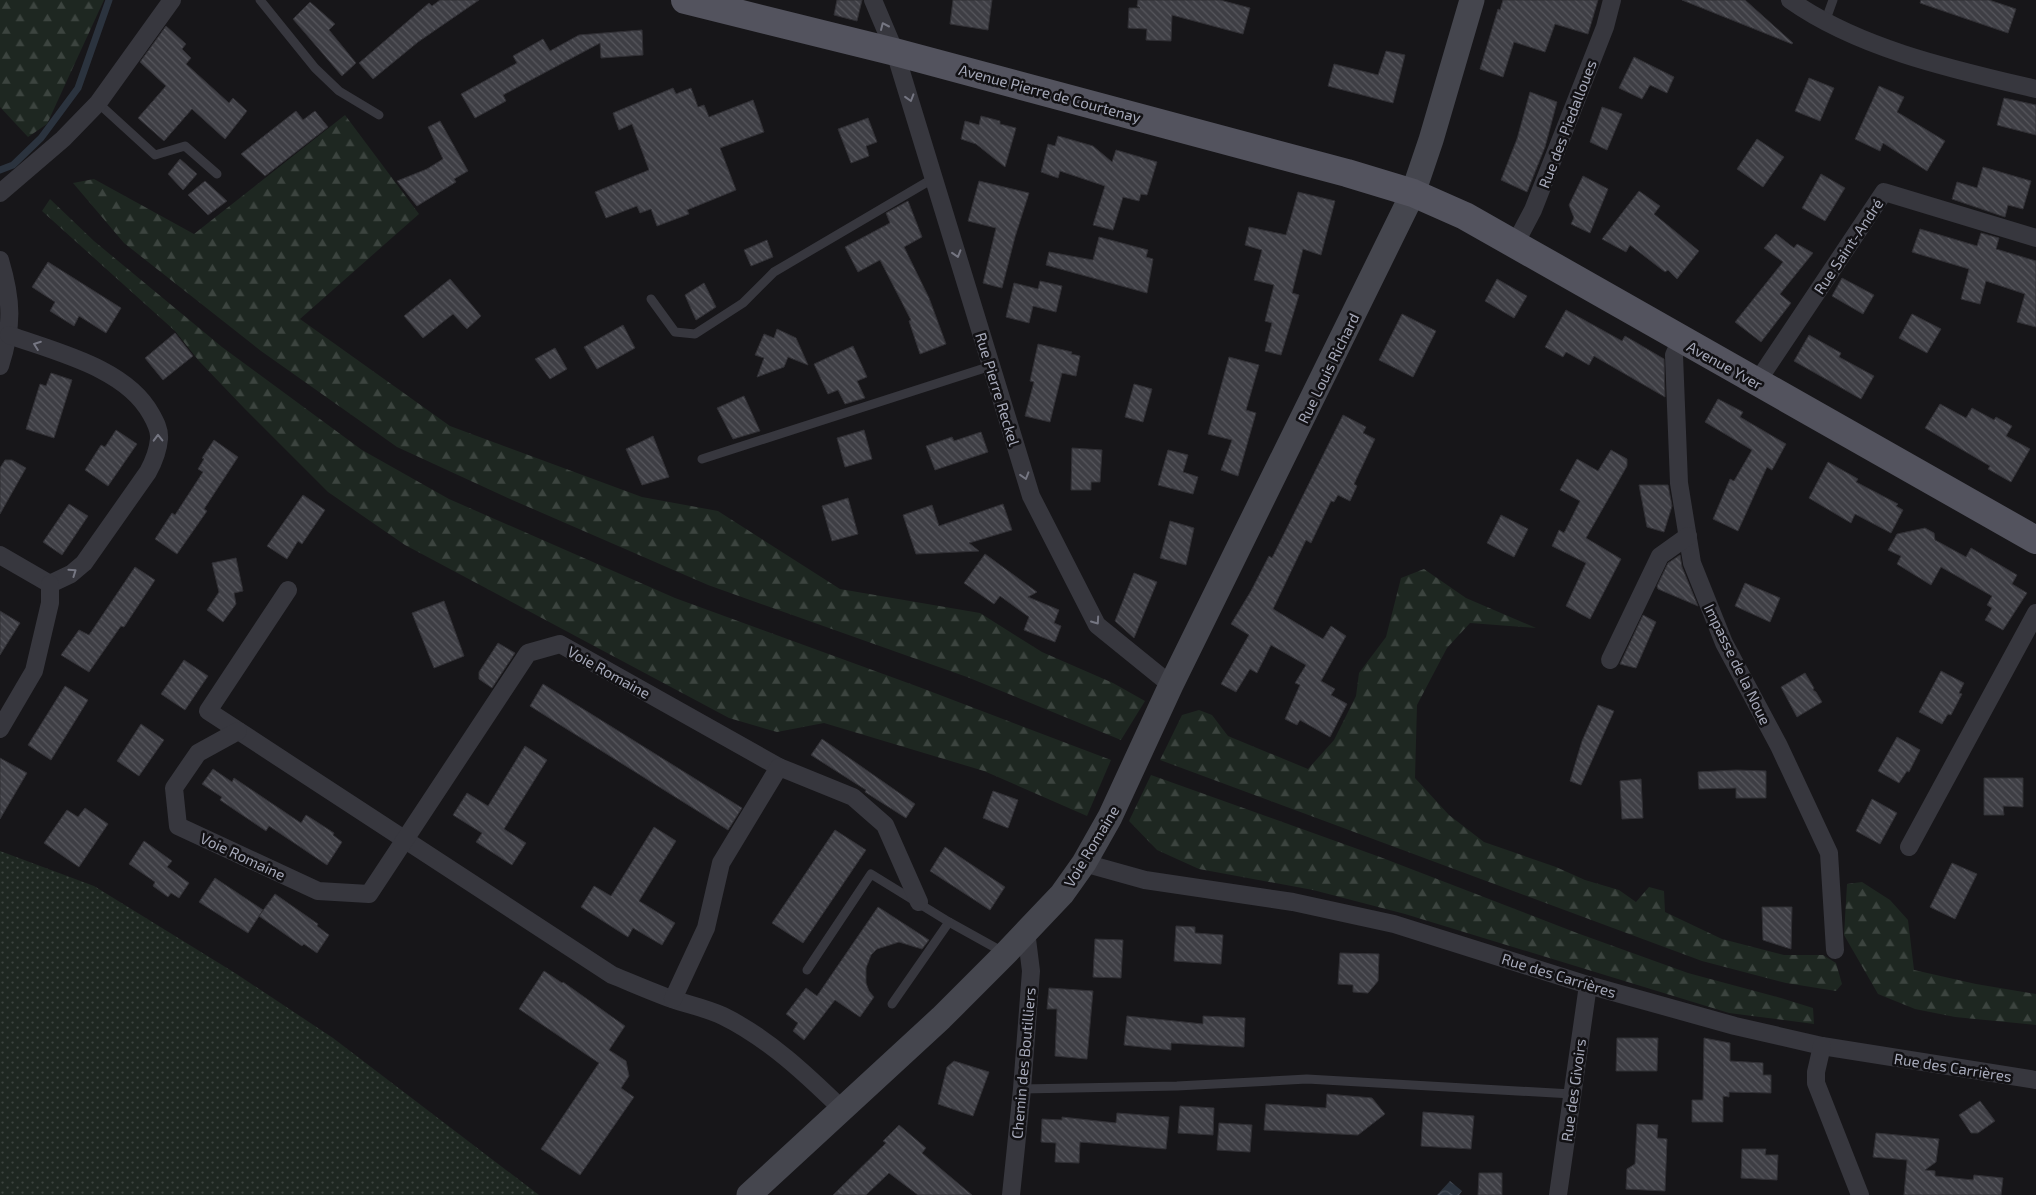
<svg xmlns="http://www.w3.org/2000/svg" width="2036" height="1195" font-family="'Exo 2',sans-serif">
	<style>
		.grass { fill: url(#grass-dots) }
		.forest { fill: url(#forest-firs) }
		.water { fill: url(#water-waves) }
		.lines { fill: none; stroke-linecap: round; stroke-linejoin: round }
		.stream { stroke: #2b333e; stroke-width: 7 }
		.building { fill: url(#building-back-hatch); stroke: #313035 }
		.service { stroke: #37373e; stroke-width: 9 }
		.minor { stroke: #37373e; stroke-width: 18 }
		.secondary { stroke: #45464e; stroke-width: 25 }
		.primary { stroke: #53535e; stroke-width: 28 }
		.oneway { stroke: #757682 }
		.labels { text-anchor: middle; dominant-baseline: central; stroke-width: 5; stroke-linejoin: round; paint-order: stroke }
		.street-label { font-size: 15px; fill: #a7aaba; stroke: #121114 }
	</style>
	<defs>
		<pattern id="grass-dots" width="8" height="8" patternUnits="userSpaceOnUse" patternTransform="scale(1.25)"><rect width="8" height="8" fill="#1e2721"/><path d="M2 2h.1M6 6h.1" fill="none" stroke="#3c443f" stroke-width="1.8" stroke-linecap="round"/></pattern>
		<pattern id="forest-firs" width="22" height="20" patternUnits="userSpaceOnUse" patternTransform="scale(1.25)"><rect width="22" height="20" fill="#1e2721"/><path d="M5 1l3.5 6h-7zM16 11l3.5 6h-7z" fill="#3c443f"/></pattern>
		<pattern id="water-waves" width="16" height="10" patternUnits="userSpaceOnUse" patternTransform="scale(1.25)"><rect width="16" height="10" fill="#2b333e"/><path d="M0 5q4-4 8 0t8 0" fill="none" stroke="#474e58"/></pattern>
		<pattern id="building-back-hatch" width="6" height="6" patternUnits="userSpaceOnUse" patternTransform="scale(1.25)"><rect width="6" height="6" fill="#3e3e44"/><path d="M-1 5l2 2M0 0l6 6M5-1l2 2" fill="none" stroke="#57575d"/></pattern>
	</defs>
	<rect width="100%" height="100%" fill="#171619"/>
	<!-- grass -->
	<polygon class="grass" points="0,851 94,886 235,973 333,1038 539,1195 0,1195"/>
	<!-- forest -->
	<g class="forest">
		<polygon points="0,0 104,0 47,124 28,137 0,107"/>
		<polygon points="345,115 419,214 300,319 450,426 642,497 718,511 840,589 980,613 1042,652 1113,683 1145,701 1121,740 967,677 708,585 510,499 397,447 261,351 124,243 73,183 94,179 194,234"/>
		<polygon points="50,199 94,241 222,347 362,450 449,499 675,598 919,687 1111,760 1087,816 984,771 824,723 777,732 729,718 405,545 328,492 244,408 199,361 175,331 42,211"/>
		<polygon points="1424,569 1466,598 1536,628 1470,623 1447,648 1417,705 1415,778 1449,815 1484,842 1556,867 1585,880 1619,890 1636,902 1649,887 1664,891 1665,912 1722,939 1784,955 1823,955 1836,963 1842,984 1836,991 1786,983 1702,961 1160,760 1182,715 1199,710 1212,715 1228,736 1308,769 1334,740 1356,696 1359,673 1386,637 1401,578"/>
		<polygon points="1151,775 1380,857 1577,933 1688,973 1781,998 1813,1008 1814,1024 1729,1013 1405,914 1313,890 1199,869 1157,850 1129,821"/>
		<polygon points="1862,882 1890,900 1908,920 1914,970 1976,984 2036,994 2036,1025 1955,1017 1915,1009 1878,994 1844,935 1847,884"/>
	</g>
	<!-- water -->
	<polygon class="water" points="1450,1181 1462,1191 1459,1195 1437,1195"/>
	<g class="lines">
		<!-- stream -->
		<polyline class="stream" points="0,170 13,165 41,138 78,88 109,0"/>
	</g>
	<!-- building -->
	<g class="building">
		<polygon points="440,0 479,0 418,42 373,79 359,63 429,3 432,6"/>
		<polygon points="837,0 862,0 857,21 834,15"/>
		<polygon points="953,0 992,0 988,30 950,24"/>
		<polygon points="1138,0 1220,0 1250,8 1243,34 1172,15 1171,41 1146,40 1147,29 1128,28 1129,8 1140,8 1137,6"/>
		<polygon points="1503,0 1598,0 1588,34 1555,24 1545,52 1514,42 1503,77 1480,69 1498,9 1500,10"/>
		<polygon points="1682,0 1745,0 1793,43 1792,44"/>
		<polygon points="1921,0 1989,0 2016,9 2008,33 1920,3"/>
		<polygon points="310,2 335,24 329,30 356,63 342,76 293,19"/>
		<polygon points="166,26 186,44 182,49 191,58 186,64 229,103 233,98 247,111 225,139 192,109 164,141 138,118 166,86 140,62"/>
		<polygon points="642,30 643,55 601,58 600,43 503,95 506,101 475,118 461,94 517,63 513,56 543,39 550,51 579,35"/>
		<polygon points="1386,51 1405,55 1393,103 1328,86 1334,64 1378,75"/>
		<polygon points="1634,57 1674,77 1667,93 1650,85 1642,99 1619,88"/>
		<polygon points="1809,78 1834,88 1820,121 1795,111"/>
		<polygon points="1879,86 1904,97 1897,112 1945,141 1927,171 1883,143 1880,151 1855,139"/>
		<polygon points="673,88 676,94 691,88 698,107 704,105 709,117 753,100 764,132 720,148 736,190 687,210 689,214 657,226 651,209 640,213 637,206 606,218 595,192 649,170 632,124 619,130 613,113"/>
		<polygon points="1530,92 1557,102 1545,147 1527,192 1501,180 1517,139"/>
		<polygon points="2004,98 2036,105 2036,135 1997,125"/>
		<polygon points="1602,107 1622,114 1607,150 1590,142"/>
		<polygon points="296,111 303,120 315,111 328,127 265,176 241,154"/>
		<polygon points="981,116 1000,121 1000,124 1016,128 1005,167 976,144 961,139 965,121 979,125"/>
		<polygon points="868,118 877,142 866,146 869,156 851,163 838,129"/>
		<polygon points="440,121 468,171 454,179 456,182 417,206 397,181 427,169 443,159 428,127"/>
		<polygon points="1058,136 1093,146 1112,162 1116,150 1157,162 1147,195 1141,194 1139,201 1123,197 1113,230 1093,225 1105,186 1060,171 1058,178 1041,172 1048,144 1055,146"/>
		<polygon points="1757,139 1784,157 1763,187 1737,169"/>
		<polygon points="180,159 197,174 183,190 168,174"/>
		<polygon points="1983,167 2031,181 2023,209 2008,205 2005,217 1952,199 1957,182 1977,188"/>
		<polygon points="1821,174 1845,188 1825,221 1802,208"/>
		<polygon points="1583,176 1608,189 1590,233 1571,224 1574,218 1569,205"/>
		<polygon points="205,181 227,201 208,215 188,195"/>
		<polygon points="979,181 1029,193 1015,237 1002,288 983,283 996,228 968,221"/>
		<polygon points="1639,191 1660,206 1654,214 1699,251 1677,279 1668,270 1665,272 1630,245 1626,252 1602,239"/>
		<polygon points="1298,192 1335,201 1321,255 1303,249 1292,293 1299,295 1281,355 1265,351 1272,323 1265,321 1274,285 1254,280 1262,250 1245,245 1249,227 1286,235"/>
		<polygon points="908,201 922,237 904,247 929,298 946,344 920,354 909,321 911,320 880,260 858,272 845,247 890,223 886,213"/>
		<polygon points="1920,229 1977,246 1981,233 1999,238 1996,249 2036,261 2036,327 2017,322 2025,294 1986,281 1980,304 1961,299 1969,269 1912,252"/>
		<polygon points="1776,234 1794,248 1797,244 1813,253 1780,294 1791,303 1761,342 1735,322 1783,262 1764,248"/>
		<polygon points="1099,237 1148,250 1146,257 1153,259 1147,293 1046,265 1049,252 1093,260"/>
		<polygon points="767,240 773,257 751,266 744,250"/>
		<polygon points="48,262 121,308 106,333 79,316 74,326 50,311 55,302 32,287"/>
		<polygon points="1842,278 1874,295 1863,314 1832,296"/>
		<polygon points="450,279 481,316 467,329 453,314 423,338 404,316"/>
		<polygon points="1497,279 1527,296 1514,318 1485,301"/>
		<polygon points="1040,281 1062,286 1056,312 1033,306 1029,323 1006,317 1014,283 1038,289"/>
		<polygon points="704,283 716,307 696,320 685,295"/>
		<polygon points="1566,310 1622,341 1625,336 1664,359 1665,397 1594,356 1589,365 1566,352 1563,357 1545,347"/>
		<polygon points="1402,314 1436,331 1413,377 1379,360"/>
		<polygon points="1912,314 1941,329 1927,353 1899,338"/>
		<polygon points="623,325 635,348 597,369 584,347"/>
		<polygon points="777,329 796,338 808,365 788,357 784,367 757,377 764,358 755,355 764,334 774,338"/>
		<polygon points="175,333 193,356 163,380 145,358"/>
		<polygon points="1809,335 1841,353 1839,357 1874,376 1861,399 1794,361"/>
		<polygon points="1038,344 1072,352 1071,354 1080,356 1076,376 1062,373 1050,422 1025,416 1034,382 1030,381"/>
		<polygon points="853,346 867,377 857,381 865,398 845,404 838,390 828,394 814,364"/>
		<polygon points="555,348 567,369 550,379 535,359"/>
		<polygon points="1229,357 1259,365 1246,410 1256,413 1238,476 1221,470 1232,440 1208,434"/>
		<polygon points="51,373 72,380 54,438 26,429 40,384 46,386"/>
		<polygon points="1134,384 1152,389 1143,422 1125,417"/>
		<polygon points="744,396 760,431 733,439 717,408"/>
		<polygon points="1718,399 1743,412 1740,417 1786,444 1772,470 1767,467 1738,531 1713,519 1730,479 1734,481 1752,450 1705,422"/>
		<polygon points="1940,404 1966,418 1972,408 1994,420 1996,417 2012,426 2006,436 2030,449 2011,482 1988,469 1990,466 1925,428"/>
		<polygon points="1343,415 1366,427 1363,433 1375,439 1354,484 1357,486 1350,501 1338,495 1334,502 1331,501 1311,543 1306,540 1273,609 1323,639 1331,626 1346,636 1321,681 1335,689 1331,695 1347,704 1330,737 1300,720 1297,725 1285,719 1300,685 1295,683 1306,665 1271,645 1257,673 1250,669 1236,692 1221,684 1249,635 1231,624 1251,591 1269,556 1272,558"/>
		<polygon points="116,430 137,444 108,486 85,470 101,445 105,447"/>
		<polygon points="864,430 872,459 845,467 837,438"/>
		<polygon points="981,432 988,452 935,470 926,446 952,437 954,441"/>
		<polygon points="653,436 669,477 642,485 626,449"/>
		<polygon points="214,440 238,457 204,509 207,511 177,554 155,539 172,513 175,515 203,472 198,469 204,459 202,458"/>
		<polygon points="1072,448 1102,450 1100,482 1091,482 1091,490 1071,490"/>
		<polygon points="1168,450 1188,455 1183,472 1198,477 1193,494 1158,485"/>
		<polygon points="1611,450 1627,459 1627,466 1586,538 1621,559 1590,619 1566,606 1586,563 1552,546 1559,530 1564,533 1580,501 1560,490 1577,459 1598,471"/>
		<polygon points="5,460 12,460 26,468 0,514 0,468"/>
		<polygon points="1828,462 1858,479 1856,482 1898,504 1896,506 1903,510 1891,533 1855,514 1851,523 1809,498"/>
		<polygon points="1639,485 1668,485 1672,506 1664,532 1647,527"/>
		<polygon points="303,495 325,510 302,544 298,541 287,559 267,546"/>
		<polygon points="848,498 858,534 832,541 822,506"/>
		<polygon points="69,504 88,516 62,555 43,542"/>
		<polygon points="1003,504 1012,530 969,543 979,551 916,554 903,515 932,505 939,526"/>
		<polygon points="1501,515 1528,529 1514,557 1487,543"/>
		<polygon points="1170,521 1194,528 1186,565 1160,558"/>
		<polygon points="1925,528 1934,533 1935,540 1966,557 1971,548 2017,575 2012,584 2027,593 2003,630 1985,620 1992,608 1987,605 1992,596 1941,567 1931,585 1897,564 1901,556 1888,550 1897,534"/>
		<polygon points="985,554 1037,592 1028,597 1059,610 1054,623 1061,626 1055,642 1024,630 1029,617 1000,596 994,604 964,583"/>
		<polygon points="1680,555 1682,567 1698,606 1658,589 1657,586 1668,563"/>
		<polygon points="236,558 243,591 234,593 236,604 223,622 207,610 219,592 212,563"/>
		<polygon points="135,567 155,580 124,627 121,626 89,672 61,655 79,630 89,635"/>
		<polygon points="1134,573 1157,582 1134,638 1115,621"/>
		<polygon points="1745,583 1780,598 1770,622 1735,606"/>
		<polygon points="444,601 464,656 434,668 412,613"/>
		<polygon points="0,611 20,623 0,655"/>
		<polygon points="1643,615 1656,622 1636,668 1620,664"/>
		<polygon points="498,643 515,653 492,688 479,679 479,672"/>
		<polygon points="184,660 208,676 185,710 161,694"/>
		<polygon points="1941,671 1964,683 1959,693 1962,694 1951,715 1948,714 1942,724 1919,712"/>
		<polygon points="1805,673 1814,688 1813,690 1816,692 1822,702 1797,717 1781,687"/>
		<polygon points="543,684 742,808 728,830 530,706"/>
		<polygon points="65,686 88,700 51,760 28,745"/>
		<polygon points="1598,705 1614,711 1581,785 1570,781 1582,741"/>
		<polygon points="141,724 164,740 139,776 117,761"/>
		<polygon points="1897,737 1920,750 1909,772 1907,771 1899,783 1878,771"/>
		<polygon points="822,739 915,804 906,818 865,792 866,790 811,755"/>
		<polygon points="525,746 547,760 504,829 526,843 512,865 476,842 482,833 453,815 467,793 488,806"/>
		<polygon points="0,758 27,773 0,819"/>
		<polygon points="213,769 232,782 234,778 301,823 306,815 334,833 333,835 342,842 327,865 269,826 266,831 220,800 222,797 202,784"/>
		<polygon points="1736,770 1766,771 1766,798 1736,798 1736,788 1699,789 1698,772"/>
		<polygon points="1984,778 2023,778 2023,807 2003,806 2004,815 1984,815"/>
		<polygon points="1641,779 1643,818 1622,819 1620,781"/>
		<polygon points="993,791 1018,800 1008,828 983,818"/>
		<polygon points="1872,799 1897,813 1880,844 1856,831"/>
		<polygon points="85,808 108,824 79,867 44,843 67,810 78,817"/>
		<polygon points="654,827 676,841 639,901 675,923 662,945 633,928 628,937 581,907 594,886 611,896"/>
		<polygon points="835,830 866,850 803,943 772,923"/>
		<polygon points="144,841 172,861 167,867 189,883 179,898 171,893 168,897 153,886 155,882 129,864"/>
		<polygon points="945,847 1005,887 990,910 930,871"/>
		<polygon points="1952,863 1977,874 1955,919 1930,907"/>
		<polygon points="215,878 263,910 248,933 199,902"/>
		<polygon points="275,894 318,924 317,926 329,935 317,953 304,944 302,946 259,916"/>
		<polygon points="878,907 929,940 922,949 899,942 877,949 871,955 866,968 866,983 869,991 874,997 860,1017 835,1000 804,1040 793,1031 798,1023 786,1014 806,988 817,996"/>
		<polygon points="1762,907 1792,907 1791,949 1763,940"/>
		<polygon points="1176,926 1195,927 1195,933 1223,935 1221,964 1174,961"/>
		<polygon points="1095,939 1123,940 1121,978 1093,977"/>
		<polygon points="1340,953 1379,954 1378,981 1368,993 1353,992 1353,985 1338,984"/>
		<polygon points="544,971 562,983 563,982 625,1026 609,1050 626,1061 629,1076 621,1088 634,1097 580,1175 541,1149 599,1063 519,1009"/>
		<polygon points="1049,988 1093,991 1087,1059 1055,1056 1057,1009 1047,1009"/>
		<polygon points="1127,1016 1203,1024 1203,1016 1245,1018 1244,1047 1171,1043 1171,1050 1124,1045"/>
		<polygon points="1617,1038 1658,1038 1657,1071 1616,1071"/>
		<polygon points="1704,1038 1730,1043 1730,1061 1763,1063 1763,1075 1771,1075 1771,1093 1729,1092 1729,1097 1723,1096 1723,1122 1692,1122 1692,1100 1703,1100"/>
		<polygon points="954,1061 989,1072 973,1116 938,1104 947,1067"/>
		<polygon points="1327,1094 1372,1098 1385,1114 1358,1135 1264,1130 1266,1104 1326,1108"/>
		<polygon points="1980,1101 1995,1121 1978,1133 1971,1133 1959,1115"/>
		<polygon points="1180,1106 1214,1108 1213,1135 1178,1133"/>
		<polygon points="1423,1112 1474,1116 1471,1149 1421,1146"/>
		<polygon points="1117,1113 1169,1117 1166,1149 1080,1142 1079,1163 1055,1162 1056,1143 1041,1142 1042,1119 1062,1120 1062,1117 1116,1123"/>
		<polygon points="1219,1123 1252,1125 1250,1152 1217,1150"/>
		<polygon points="1637,1124 1658,1125 1657,1138 1667,1139 1665,1191 1626,1189 1627,1169 1635,1164"/>
		<polygon points="899,1125 926,1148 922,1153 972,1195 918,1195 889,1173 866,1195 833,1195 886,1143 883,1141"/>
		<polygon points="1876,1133 1939,1139 1936,1162 1925,1170 1935,1171 1935,1176 1973,1180 1974,1175 2003,1178 2001,1195 1904,1195 1907,1160 1873,1157"/>
		<polygon points="1742,1149 1766,1149 1765,1155 1778,1155 1777,1180 1741,1178"/>
		<polygon points="1479,1173 1502,1173 1502,1195 1478,1195"/>
	</g>
	<g class="lines">
		<!-- service -->
		<g class="service">
			<polyline points="260,0 315,68 339,91 379,115"/>
			<polyline points="1825,22 1833,0"/>
			<polyline points="98,103 155,155 185,146 217,174"/>
			<polyline points="651,299 675,332 695,334 743,303 774,272 934,178"/>
			<polyline points="702,459 991,366"/>
			<polyline points="807,970 871,874 949,922 1003,952"/>
			<polyline points="892,1004 949,922"/>
			<polyline points="1022,1089 1177,1086 1307,1079 1572,1094"/>
		</g>
		<!-- minor -->
		<g class="minor">
			<polyline points="873,0 895,52 1031,496 1097,625 1171,685"/>
			<path d="M 1790,0 C 1859,49 1955,70 2036,89"/>
			<polyline points="0,193 63,139 98,103 172,0"/>
			<polyline points="1515,244 1533,210 1605,27 1612,0"/>
			<path d="M 0,260 C 12,300 13,326 0,366"/>
			<polyline points="1681,339 1674,355 1679,483 1692,563 1724,643 1779,746 1829,853 1835,950"/>
			<polyline points="1757,382 1884,192 2036,238"/>
			<path d="M 0,555 L 50,584 L 71,574 L 84,563 L 148,472 C 154,461 158,451 159,439 C 160,430 155,421 151,414 C 126,368 56,352 9,335"/>
			<path d="M 288,590 L 208,711 L 612,975 C 632,983 652,992 672,999 C 689,1005 706,1008 723,1016 C 768,1038 807,1075 843,1110"/>
			<polyline points="1610,660 1660,556 1688,536"/>
			<polyline points="0,729 34,671 50,603 50,584"/>
			<polyline points="238,731 198,753 174,788 178,826 318,891 369,894 528,653 560,644 779,767"/>
			<polyline points="1909,847 2036,613"/>
			<polyline points="1084,863 1145,880 1293,902 1394,924 1588,985 1735,1026 1822,1046 2036,1080"/>
			<polyline points="673,999 706,928 721,863 779,767 853,797 885,825 919,902"/>
			<polyline points="1822,1046 1816,1072 1816,1083 1860,1195"/>
			<polyline points="1011,1195 1022,1089 1031,971 1026,931"/>
			<polyline points="1558,1195 1588,985"/>
		</g>
		<!-- secondary -->
		<polyline class="secondary" points="749,1195 941,1018 1006,953 1062,894 1084,863 1110,817 1171,685 1413,193 1431,140 1472,0"/>
		<!-- primary -->
		<polyline class="primary" points="685,0 895,52 1347,173 1413,193 1465,216 2036,540"/>
	</g>
	<!-- one-way arrows -->
	<defs><path id="oneway-chevron" d="M-2-3.5L2.5 0L-2 3.5" fill="none" stroke-width="1.6" stroke-linecap="round" stroke-linejoin="round" transform="scale(1.25)"/></defs>
	<g class="oneway">
		<use href="#oneway-chevron" transform="translate(884 26) rotate(-114)"/>
		<use href="#oneway-chevron" transform="translate(910 98) rotate(73)"/>
		<use href="#oneway-chevron" transform="translate(957 254) rotate(73)"/>
		<use href="#oneway-chevron" transform="translate(37 345) rotate(-160)"/>
		<use href="#oneway-chevron" transform="translate(158 438) rotate(-91)"/>
		<use href="#oneway-chevron" transform="translate(1025 476) rotate(73)"/>
		<use href="#oneway-chevron" transform="translate(73 572) rotate(-35)"/>
		<use href="#oneway-chevron" transform="translate(1096 621) rotate(55)"/>
	</g>
	<g class="labels">
		<!-- street labels -->
		<g class="street-label">
			<text transform="translate(1050 93) rotate(15)">Avenue Pierre de Courtenay</text>
			<text transform="translate(1567 124) rotate(-69)">Rue des Piedalloues</text>
			<text transform="translate(1848 246) rotate(-56)">Rue Saint-André</text>
			<text transform="translate(1725 365) rotate(29)">Avenue Yver</text>
			<text transform="translate(1328 368) rotate(-64)">Rue Louis Richard</text>
			<text transform="translate(998 389) rotate(73)">Rue Pierre Reckel</text>
			<text transform="translate(1738 664) rotate(64)">Impasse de la Noue</text>
			<text transform="translate(609 672) rotate(29)">Voie Romaine</text>
			<text transform="translate(1091 846) rotate(-59)">Voie Romaine</text>
			<text transform="translate(243 856) rotate(25)">Voie Romaine</text>
			<text transform="translate(1559 975) rotate(17)">Rue des Carrières</text>
			<text transform="translate(1023 1063) rotate(-85)">Chemin des Boutilliers</text>
			<text transform="translate(1953 1067) rotate(9)">Rue des Carrières</text>
			<text transform="translate(1573 1090) rotate(-82)">Rue des Givoirs</text>
		</g>
	</g>
</svg>
